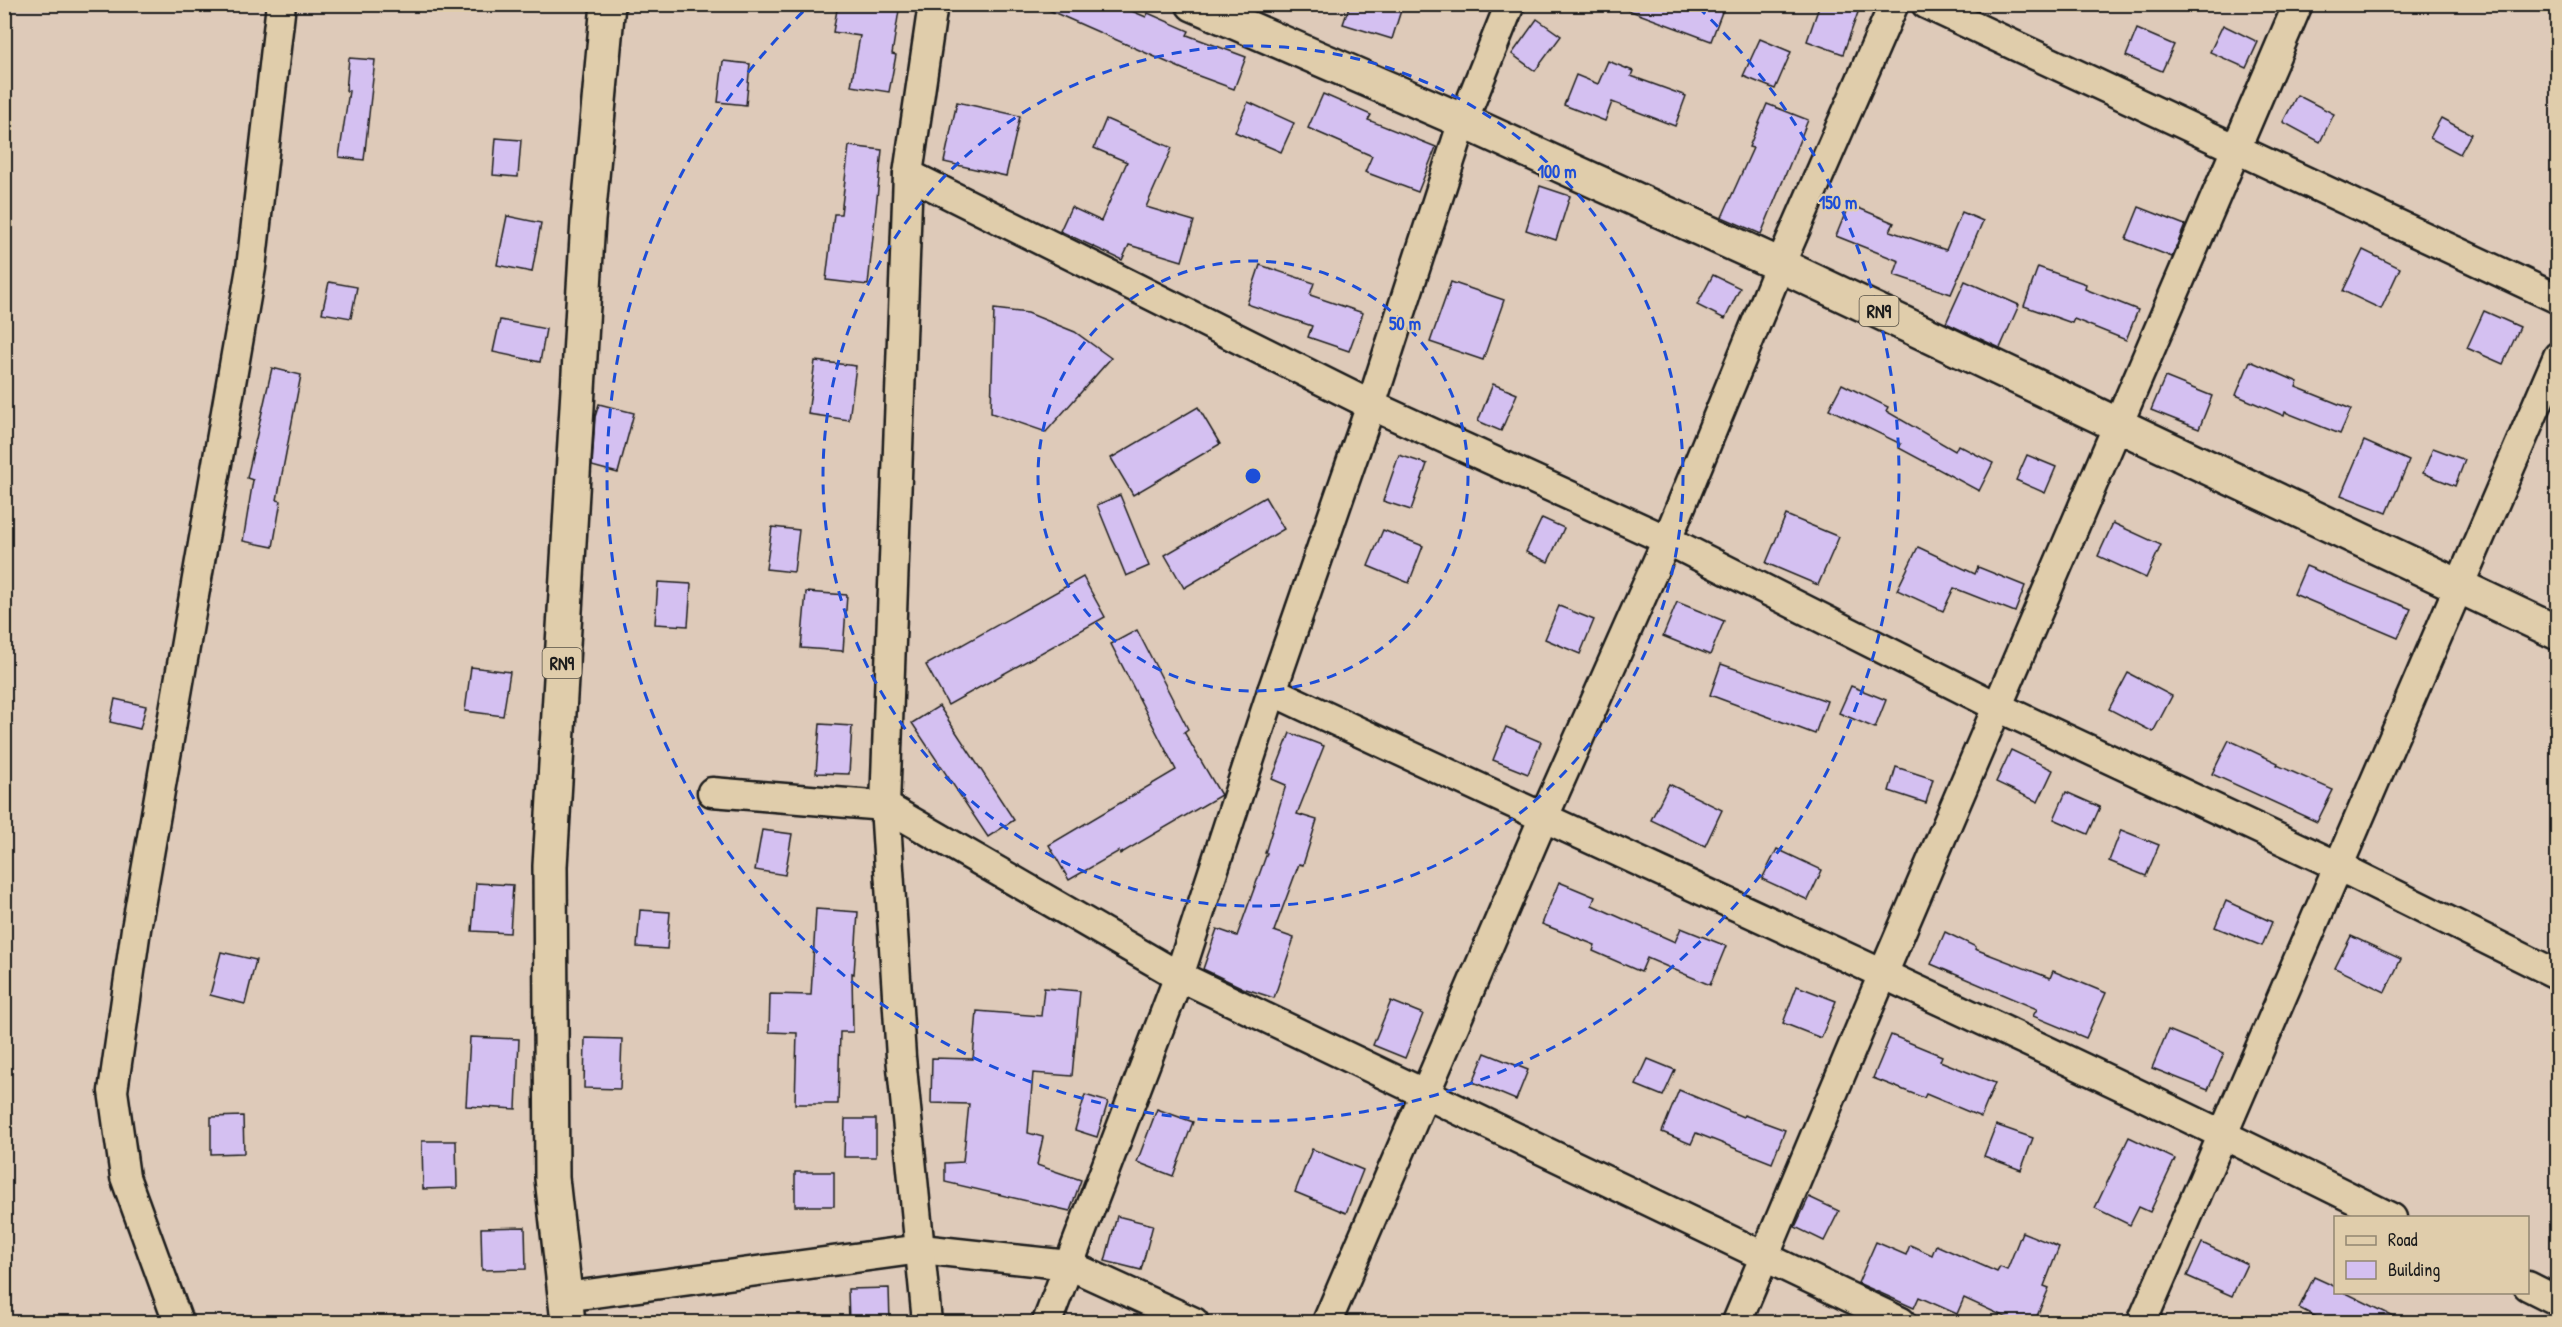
<svg xmlns="http://www.w3.org/2000/svg" width="2562" height="1327" font-family="'Patrick Hand',sans-serif">
	<style>
		.building { fill: #d4c0f1; stroke: #1c1c1c; stroke-width: 1.5 }
		.lines { fill: none; stroke-linecap: round; stroke-linejoin: round }
		.minor-casing { stroke: #1c1c1c; stroke-width: 33 }
		.primary-casing { stroke: #1c1c1c; stroke-width: 38 }
		.minor { stroke: #e0cdab; stroke-width: 28 }
		.primary { stroke: #e0cdab; stroke-width: 33 }
		.ring { fill: none; stroke: #1d4ed8; stroke-width: 3; stroke-dasharray: 10 8 }
		.labels { text-anchor: middle; dominant-baseline: central; stroke-width: 4.5; stroke-linejoin: round; paint-order: stroke }
		.shield { fill: #e0cdab; stroke: #575147; stroke-width: 1.5 }
		.shield-label { font-size: 18px; font-weight: bold; fill: #1c1c1c }
		.centre { fill: #1d4ed8; stroke: #e0cdab; stroke-width: 3 }
		.ring-label { font-size: 18px; text-anchor: middle; font-weight: bold; fill: #1d4ed8; stroke: #e0cdab; stroke-width: 4.5; stroke-linejoin: round; paint-order: stroke }
	</style>
	<rect width="100%" height="100%" fill="#decab9"/>
	<filter id="ink" filterUnits="userSpaceOnUse"><feTurbulence type="fractalNoise" baseFrequency=".0167" numOctaves="2"/><feDisplacementMap in="SourceGraphic" scale="12" xChannelSelector="R" yChannelSelector="G"/><feConvolveMatrix kernelMatrix="1 2 1 2 8 2 1 2 1" color-interpolation-filters="sRGB"/></filter>
	<g filter="url(#ink)">
		<!-- building -->
		<g class="building">
			<polygon points="838,4 900,4 892,54 896,55 889,92 851,86 860,36 833,32"/>
			<polygon points="1035,4 1115,4 1146,17 1148,13 1189,31 1187,35 1246,57 1234,89 1196,75"/>
			<polygon points="1350,4 1403,4 1392,39 1343,24"/>
			<polygon points="1620,4 1725,4 1711,41 1620,7"/>
			<polygon points="1820,4 1861,4 1843,54 1807,41"/>
			<polygon points="1537,19 1561,36 1535,71 1512,54"/>
			<polygon points="2223,25 2258,42 2246,68 2210,52"/>
			<polygon points="2137,29 2174,45 2162,71 2126,56"/>
			<polygon points="1760,39 1791,52 1775,89 1743,76"/>
			<polygon points="349,58 375,60 364,160 339,157 349,91 346,91"/>
			<polygon points="723,61 750,64 746,105 718,102"/>
			<polygon points="1608,61 1633,71 1631,76 1686,96 1675,126 1612,102 1605,121 1564,105 1576,75 1598,84"/>
			<polygon points="1323,94 1371,115 1368,120 1436,147 1418,192 1365,172 1372,156 1308,128"/>
			<polygon points="2297,95 2334,114 2320,142 2283,122"/>
			<polygon points="957,102 1020,116 1006,176 944,162"/>
			<polygon points="1248,102 1294,123 1281,152 1235,132"/>
			<polygon points="1767,104 1808,120 1761,234 1722,217 1753,148 1749,147"/>
			<polygon points="2441,118 2471,134 2460,154 2430,138"/>
			<polygon points="1106,119 1172,148 1146,207 1194,221 1182,261 1129,245 1122,260 1060,231 1071,207 1101,221 1127,162 1094,148"/>
			<polygon points="496,138 521,140 518,177 493,175"/>
			<polygon points="849,146 882,150 868,285 826,280 834,214 841,214"/>
			<polygon points="1540,186 1570,196 1556,240 1526,230"/>
			<polygon points="1849,204 1894,223 1890,231 1946,250 1962,212 1983,221 1951,294 1894,275 1899,261 1836,236"/>
			<polygon points="2139,207 2185,225 2172,257 2126,239"/>
			<polygon points="507,216 541,223 532,272 497,265"/>
			<polygon points="2363,250 2400,268 2381,309 2343,291"/>
			<polygon points="1260,265 1314,283 1310,295 1363,313 1349,351 1308,337 1312,326 1247,304"/>
			<polygon points="2038,267 2086,284 2085,289 2138,310 2126,340 2074,319 2072,323 2024,306"/>
			<polygon points="1713,275 1740,288 1725,319 1697,305"/>
			<polygon points="1965,281 2019,305 2000,348 1946,323"/>
			<polygon points="329,282 357,287 351,318 322,313"/>
			<polygon points="1451,282 1504,300 1483,360 1430,342"/>
			<polygon points="994,309 1028,313 1075,332 1111,358 1046,432 991,413"/>
			<polygon points="2484,311 2520,327 2503,364 2467,348"/>
			<polygon points="500,320 546,329 540,362 493,352"/>
			<polygon points="815,361 856,366 849,420 808,414"/>
			<polygon points="2250,361 2298,382 2296,387 2351,409 2340,434 2285,412 2284,416 2236,395"/>
			<polygon points="272,368 301,375 277,500 281,501 273,547 243,541 253,480 247,478"/>
			<polygon points="2165,377 2212,396 2199,429 2151,410"/>
			<polygon points="1493,384 1517,394 1501,431 1478,421"/>
			<polygon points="1842,384 1888,407 1886,411 1955,451 1958,445 1993,463 1979,491 1899,448 1901,444 1829,409"/>
			<polygon points="599,404 634,413 618,473 592,466 595,417"/>
			<polygon points="1198,407 1220,444 1133,495 1111,458"/>
			<polygon points="2364,441 2409,461 2387,513 2341,495"/>
			<polygon points="2433,448 2465,460 2455,486 2423,473"/>
			<polygon points="1399,455 1427,464 1411,510 1383,501"/>
			<polygon points="2027,455 2056,467 2045,493 2016,480"/>
			<polygon points="1120,495 1149,566 1126,576 1097,505"/>
			<polygon points="1265,497 1284,529 1184,588 1165,555"/>
			<polygon points="1786,515 1839,537 1818,585 1766,563"/>
			<polygon points="1542,518 1564,528 1548,562 1526,552"/>
			<polygon points="2113,523 2161,545 2146,578 2098,556"/>
			<polygon points="772,527 799,530 794,572 766,569"/>
			<polygon points="1383,530 1423,546 1409,583 1368,566"/>
			<polygon points="1918,547 1975,574 1978,567 2025,586 2015,612 1954,588 1943,611 1897,590"/>
			<polygon points="2306,566 2411,609 2398,638 2294,594"/>
			<polygon points="1083,577 1105,617 948,705 926,665"/>
			<polygon points="658,582 691,584 688,626 655,624"/>
			<polygon points="806,592 847,595 843,651 801,648"/>
			<polygon points="1677,602 1724,621 1710,655 1663,636"/>
			<polygon points="1559,606 1594,620 1580,654 1545,639"/>
			<polygon points="1137,630 1188,729 1184,732 1221,795 1120,854 1119,851 1069,880 1049,845 1176,770 1111,644"/>
			<polygon points="1721,664 1827,701 1815,734 1710,695"/>
			<polygon points="471,667 510,672 503,716 465,711"/>
			<polygon points="2128,673 2172,696 2153,732 2109,709"/>
			<polygon points="1851,686 1886,700 1875,728 1839,713"/>
			<polygon points="115,699 146,706 140,729 110,722"/>
			<polygon points="939,706 1014,820 988,837 912,723"/>
			<polygon points="820,724 852,726 849,774 816,773"/>
			<polygon points="1506,727 1541,742 1528,774 1493,760"/>
			<polygon points="1290,733 1324,746 1297,814 1317,820 1303,865 1299,864 1274,931 1294,938 1274,998 1243,988 1203,969 1217,929 1237,936 1267,853 1265,853 1286,785 1272,779"/>
			<polygon points="2229,740 2278,763 2277,765 2333,790 2317,822 2212,774"/>
			<polygon points="2011,750 2053,770 2038,802 1996,782"/>
			<polygon points="1896,767 1933,779 1926,803 1889,791"/>
			<polygon points="1669,784 1722,810 1705,846 1651,820"/>
			<polygon points="2066,792 2100,807 2088,834 2054,819"/>
			<polygon points="762,830 792,834 785,875 755,870"/>
			<polygon points="2121,830 2159,845 2146,876 2109,861"/>
			<polygon points="1777,849 1822,870 1808,900 1762,879"/>
			<polygon points="1559,882 1595,897 1592,905 1675,942 1681,928 1726,946 1710,985 1647,958 1641,972 1593,951 1595,945 1542,924"/>
			<polygon points="476,883 513,885 510,933 472,931"/>
			<polygon points="2226,901 2272,922 2262,946 2215,927"/>
			<polygon points="816,909 858,912 854,974 852,973 853,1032 840,1032 838,1104 795,1104 797,1033 769,1032 770,994 811,995"/>
			<polygon points="640,910 670,912 667,949 637,947"/>
			<polygon points="1945,932 1976,947 1975,949 2050,978 2053,971 2106,993 2086,1038 2033,1016 2037,1009 1931,964"/>
			<polygon points="2351,936 2401,959 2385,992 2335,968"/>
			<polygon points="221,952 256,960 245,1004 210,995"/>
			<polygon points="1797,986 1836,1001 1821,1038 1783,1023"/>
			<polygon points="1044,988 1080,991 1072,1076 1033,1073 1028,1133 1043,1137 1037,1165 1081,1180 1070,1211 945,1182 945,1163 963,1162 969,1104 931,1103 932,1058 973,1059 977,1011 1041,1016"/>
			<polygon points="1391,1001 1423,1014 1405,1058 1373,1045"/>
			<polygon points="2168,1030 2224,1053 2208,1090 2152,1068"/>
			<polygon points="1891,1035 1942,1056 1940,1061 1995,1083 1981,1117 1926,1094 1924,1098 1873,1078"/>
			<polygon points="470,1037 519,1039 516,1109 466,1106"/>
			<polygon points="585,1038 622,1039 620,1089 584,1088"/>
			<polygon points="1485,1053 1528,1070 1516,1100 1473,1082"/>
			<polygon points="1648,1059 1675,1070 1663,1096 1636,1085"/>
			<polygon points="1679,1090 1743,1117 1744,1115 1785,1130 1772,1163 1696,1133 1691,1144 1662,1132"/>
			<polygon points="1085,1095 1108,1102 1097,1137 1075,1130"/>
			<polygon points="1157,1109 1193,1122 1173,1176 1137,1162"/>
			<polygon points="243,1116 244,1153 211,1154 211,1117"/>
			<polygon points="845,1119 876,1119 876,1157 844,1157"/>
			<polygon points="1996,1125 2033,1138 2021,1170 1984,1156"/>
			<polygon points="2129,1137 2175,1159 2150,1212 2139,1207 2130,1225 2095,1208"/>
			<polygon points="422,1141 456,1141 457,1188 423,1189"/>
			<polygon points="1312,1149 1363,1170 1346,1213 1295,1192"/>
			<rect x="795" y="1172" width="39" height="34"/>
			<polygon points="1809,1197 1839,1211 1824,1241 1795,1227"/>
			<polygon points="1117,1216 1153,1225 1141,1270 1105,1261"/>
			<polygon points="525,1227 526,1269 482,1270 481,1228"/>
			<polygon points="2022,1232 2059,1247 2044,1286 2049,1288 2034,1323 2018,1323 1964,1298 1957,1314 1919,1297 1914,1308 1858,1283 1876,1242 1906,1255 1910,1245 1932,1255 1936,1245 1997,1272 2000,1267 2007,1270"/>
			<polygon points="2202,1243 2247,1264 2232,1296 2187,1276"/>
			<polygon points="2314,1277 2336,1287 2336,1293 2346,1293 2407,1323 2328,1323 2299,1308"/>
			<polygon points="889,1288 890,1323 849,1323 848,1289"/>
		</g>
		<g class="lines">
			<defs>
				<g id="minor">
					<polyline points="1926,4 2558,299"/>
					<polyline points="908,174 1371,405 1667,540 1998,707 2338,866 2558,975"/>
					<path d="M 1272,691 C 1645,867 2023,1033 2392,1218"/>
					<polyline points="712,792 885,806 1179,976 1901,1322"/>
					<polyline points="2528,1286 2558,1301"/>
					<polyline points="565,1297 921,1249 1069,1265 1194,1322"/>
					<polyline points="178,1322 125,1177 113,1091 136,929 251,268 281,4"/>
					<polyline points="927,1322 901,1057 885,806 908,174 933,4"/>
					<polyline points="1047,1322 1179,976 1272,691 1371,405 1463,121 1510,4"/>
					<polyline points="1327,1322 1543,819 1667,540 1780,265 1894,4"/>
					<polyline points="1737,1322 1883,974 2298,4"/>
					<polyline points="2142,1322 2558,356"/>
				</g>
				<g id="primary">
					<polyline points="1193,4 1463,121 1780,265 2558,633"/>
					<polyline points="568,1322 552,1178 550,866 588,220 608,4"/>
				</g>
			</defs>
			<!-- minor casing -->
			<use href="#minor" class="minor-casing"/>
			<!-- primary casing -->
			<use href="#primary" class="primary-casing"/>
			<!-- minor -->
			<use href="#minor" class="minor"/>
			<!-- primary -->
			<use href="#primary" class="primary"/>
		</g>
	</g>
	<!-- distance rings -->
	<g class="ring">
		<circle cx="1253" cy="476" r="215"/>
		<circle cx="1253" cy="476" r="430"/>
		<path d="M1698 7A646 646 0 1 1 808 7"/>
	</g>
	<g class="labels">
		<!-- shield labels -->
		<g class="shield">
			<rect x="1859.5" y="296" width="39" height="30" rx="4.5"/>
			<rect x="542.5" y="648" width="39" height="30" rx="4.5"/>
		</g>
		<g class="shield-label">
			<text x="1879" y="311">RN9</text>
			<text x="562" y="663">RN9</text>
		</g>
	</g>
	<circle cx="1253" cy="476" r="9" class="centre"/>
	<g class="ring-label">
		<text x="1557" y="178">100 m</text>
		<text x="1838" y="209">150 m</text>
		<text x="1405" y="330">50 m</text>
	</g>
	<!-- margin -->
	<rect width="2562" height="1327" fill="none" stroke="#e0cdab" stroke-width="24"/>
	<rect x="12" y="12" width="2538" height="1303" fill="none" stroke="#1c1c1c" stroke-width="2" filter="url(#ink)"/>
	<!-- legend -->
	<rect x="2334" y="1216" width="195" height="78" fill="#e0cdab" stroke="#928672" stroke-width="1.5"/>
	<rect x="2346" y="1236" width="30" height="9" fill="#e0cdab" stroke="#928672" stroke-width="1.5"/>
	<text x="2388" y="1246" font-size="18" fill="#1c1c1c">Road</text>
	<rect x="2346" y="1261" width="30" height="18" fill="#d4c0f1" stroke="#928672" stroke-width="1.5"/>
	<text x="2388" y="1276" font-size="18" fill="#1c1c1c">Building</text>
</svg>
